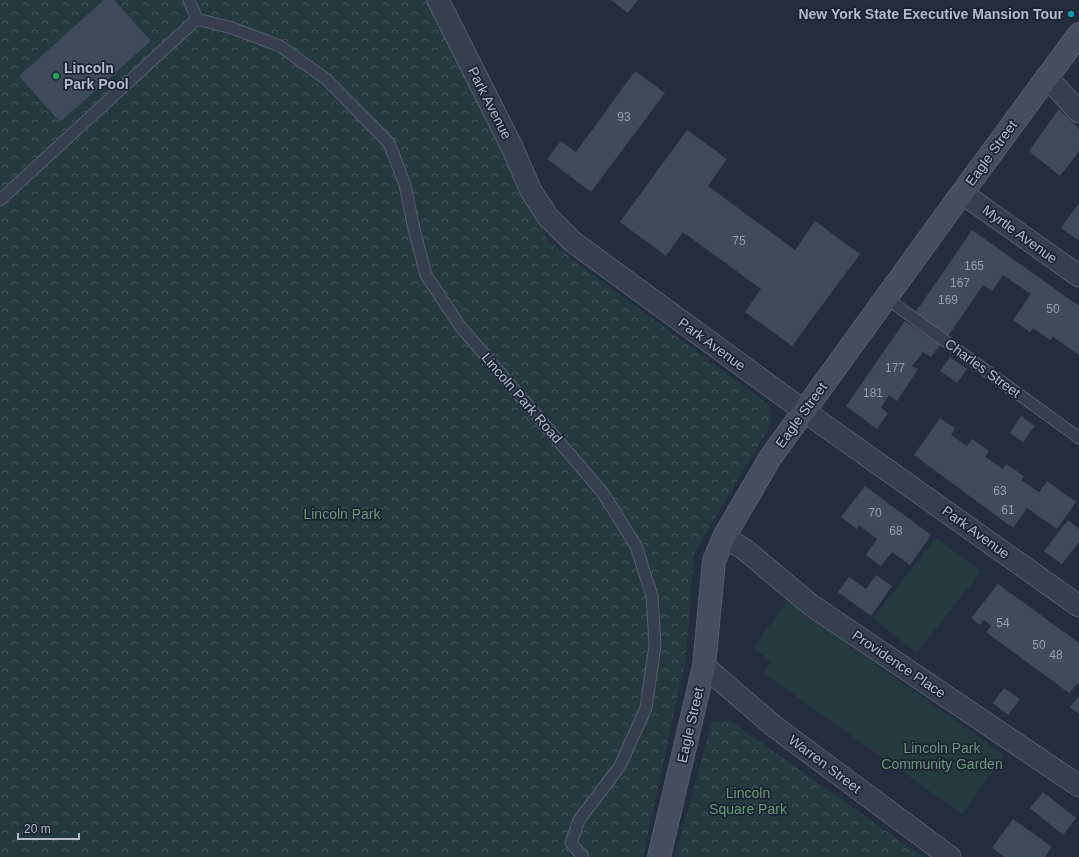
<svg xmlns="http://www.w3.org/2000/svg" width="1079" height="857" font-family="Arial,sans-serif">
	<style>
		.green { fill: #253a3f }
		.forest { fill: url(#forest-crowns) }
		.building { fill: #3f4b5d }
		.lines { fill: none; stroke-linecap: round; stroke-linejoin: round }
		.lane-casing { stroke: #555d6c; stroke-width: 13 }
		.street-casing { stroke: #555d6c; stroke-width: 23 }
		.secondary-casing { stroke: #555d6c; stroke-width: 24 }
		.lane { stroke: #373f4e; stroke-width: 11 }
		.street { stroke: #373f4e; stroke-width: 21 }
		.secondary { stroke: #454e61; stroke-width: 22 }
		.culture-dot { fill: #0f9aa8; stroke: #1c2433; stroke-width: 1.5 }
		.leisure-dot { fill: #2e9e5b; stroke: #1c2433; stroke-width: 1.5 }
		.labels { text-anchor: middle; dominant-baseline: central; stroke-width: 3.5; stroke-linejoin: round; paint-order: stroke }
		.number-label { font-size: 12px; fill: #969eae }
		.poi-label { font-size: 14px; font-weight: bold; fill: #b3bac9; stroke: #1c2433; text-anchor: end }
		.street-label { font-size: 14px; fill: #b3bac9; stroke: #1c2433 }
		.park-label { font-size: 14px; fill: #6a9a78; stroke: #1c2433 }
	</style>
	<defs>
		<pattern id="forest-crowns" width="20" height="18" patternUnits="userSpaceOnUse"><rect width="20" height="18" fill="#253a3f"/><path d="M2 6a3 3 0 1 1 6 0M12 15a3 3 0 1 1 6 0" fill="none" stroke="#425459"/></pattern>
	</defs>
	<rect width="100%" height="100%" fill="#232d3e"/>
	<!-- green -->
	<g class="green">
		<polygon points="936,538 981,571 917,653 873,618"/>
		<polygon points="787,601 1004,755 962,814 763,673 771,661 753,648"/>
	</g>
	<!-- forest -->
	<g class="forest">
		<polygon points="0,0 431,0 548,241 770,406 771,424 694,553 686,657 643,857 0,857"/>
		<polygon points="729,720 923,857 675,857 712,722"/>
	</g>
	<!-- building -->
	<g class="building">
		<polygon points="104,0 114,0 151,41 60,122 19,76"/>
		<polygon points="611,0 638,0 628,13"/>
		<polygon points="635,71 665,93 591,192 547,159 561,141 576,152"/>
		<polygon points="1059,109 1079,129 1079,151 1060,176 1029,151"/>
		<polygon points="687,130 727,159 708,186 795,250 815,221 860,254 792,346 745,312 761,289 683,232 666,256 620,222"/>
		<polygon points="1079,203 1079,238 1078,240 1061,228"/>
		<polygon points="972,230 1079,306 1079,355 1053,337 1050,340 1033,328 1030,332 1013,320 1031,294 1003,275 992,291 983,285 948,336 915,313"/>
		<polygon points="905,321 940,345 931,357 923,352 912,366 918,369 897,401 889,395 881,408 888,413 877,429 846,406"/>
		<polygon points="950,357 967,369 957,383 940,371"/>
		<polygon points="1021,416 1035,426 1023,442 1010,433"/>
		<polygon points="940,418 955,428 951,435 967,446 972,439 989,451 985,457 1003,469 1006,464 1024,476 1021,480 1039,492 1047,481 1076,502 1057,529 1027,508 1013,528 914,455"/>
		<polygon points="865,486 931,535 910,565 892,552 881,566 866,555 877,539 859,525 857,529 841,517"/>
		<polygon points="1068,520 1079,529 1079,542 1062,564 1044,551"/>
		<polygon points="876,575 892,586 871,616 838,592 849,577 866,589"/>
		<polygon points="998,584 1079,643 1079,686 1077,684 1069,693 986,632 991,626 984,620 980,625 971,618"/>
		<polygon points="1004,688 1020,699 1008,715 993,703"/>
		<polygon points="1079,696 1079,714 1070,707"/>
		<polygon points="1043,792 1076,818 1063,835 1030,808"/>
		<polygon points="1013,819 1052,847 1045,857 1004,857 992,848"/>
	</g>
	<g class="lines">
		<defs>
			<g id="lane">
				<polyline points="189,0 197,19 232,28 280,46 326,79 389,143 405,185 414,229 426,275 460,326 603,493 636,546 652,596 655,645 646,708 620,766 579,820 571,843 583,857"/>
				<polyline points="0,200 197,19"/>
				<polyline points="886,298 1079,438"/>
			</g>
			<g id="street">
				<polyline points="438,0 512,147 531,191 548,217 573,242 804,411 1079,606"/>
				<polyline points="1047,77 1079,112"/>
				<polyline points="962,193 1079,276"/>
				<polyline points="724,537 744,549 811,605 1079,786"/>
				<polyline points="704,666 775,727 950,857"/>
			</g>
			<polyline id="secondary" points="659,857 704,666 714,561 724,537 770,458 962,193 1079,34"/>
		</defs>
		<!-- lane casing -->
		<use href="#lane" class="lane-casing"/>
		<!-- street casing -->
		<use href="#street" class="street-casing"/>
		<!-- secondary casing -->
		<use href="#secondary" class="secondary-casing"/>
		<!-- lane -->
		<use href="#lane" class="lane"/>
		<!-- street -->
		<use href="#street" class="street"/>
		<!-- secondary -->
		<use href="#secondary" class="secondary"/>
	</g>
	<!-- markers -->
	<circle class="culture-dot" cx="1071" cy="14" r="4"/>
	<circle class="leisure-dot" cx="56" cy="76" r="4"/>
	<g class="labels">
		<!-- number labels -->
		<g class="number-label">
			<text x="624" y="117">93</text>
			<text x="739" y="241">75</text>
			<text x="974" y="266">165</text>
			<text x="960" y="283">167</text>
			<text x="948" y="300">169</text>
			<text x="1053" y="309">50</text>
			<text x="895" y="368">177</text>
			<text x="873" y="393">181</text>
			<text x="1000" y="491">63</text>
			<text x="1008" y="510">61</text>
			<text x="875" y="513">70</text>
			<text x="896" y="531">68</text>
			<text x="1003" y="623">54</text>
			<text x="1039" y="645">50</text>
			<text x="1056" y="655">48</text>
		</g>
		<!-- poi labels -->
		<g class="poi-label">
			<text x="1063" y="14">New York State Executive Mansion Tour</text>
			<text x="64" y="68" text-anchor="start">Lincoln<tspan x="64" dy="16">Park Pool</tspan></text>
		</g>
		<!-- street labels -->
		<g class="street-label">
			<text transform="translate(490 103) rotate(63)">Park Avenue</text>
			<text transform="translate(991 153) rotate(-54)">Eagle Street</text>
			<text transform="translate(1020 234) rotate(36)">Myrtle Avenue</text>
			<text transform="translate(712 344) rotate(36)">Park Avenue</text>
			<text transform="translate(983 368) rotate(36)">Charles Street</text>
			<text transform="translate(522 398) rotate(49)">Lincoln Park Road</text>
			<text transform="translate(801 415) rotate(-54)">Eagle Street</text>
			<text transform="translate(976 532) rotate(36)">Park Avenue</text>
			<text transform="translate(899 664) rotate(34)">Providence Place</text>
			<text transform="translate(690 725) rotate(-77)">Eagle Street</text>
			<text transform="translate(825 764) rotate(37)">Warren Street</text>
		</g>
		<!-- park labels -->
		<g class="park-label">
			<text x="342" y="514">Lincoln Park</text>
			<text x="942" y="748">Lincoln Park<tspan x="942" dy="16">Community Garden</tspan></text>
			<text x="748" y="793">Lincoln<tspan x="748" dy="16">Square Park</tspan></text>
		</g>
	</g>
	<!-- scale -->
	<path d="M18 833v6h61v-6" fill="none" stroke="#b3bac9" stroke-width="2"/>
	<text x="24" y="833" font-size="12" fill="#b3bac9" stroke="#1c2433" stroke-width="3" paint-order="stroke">20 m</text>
</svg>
